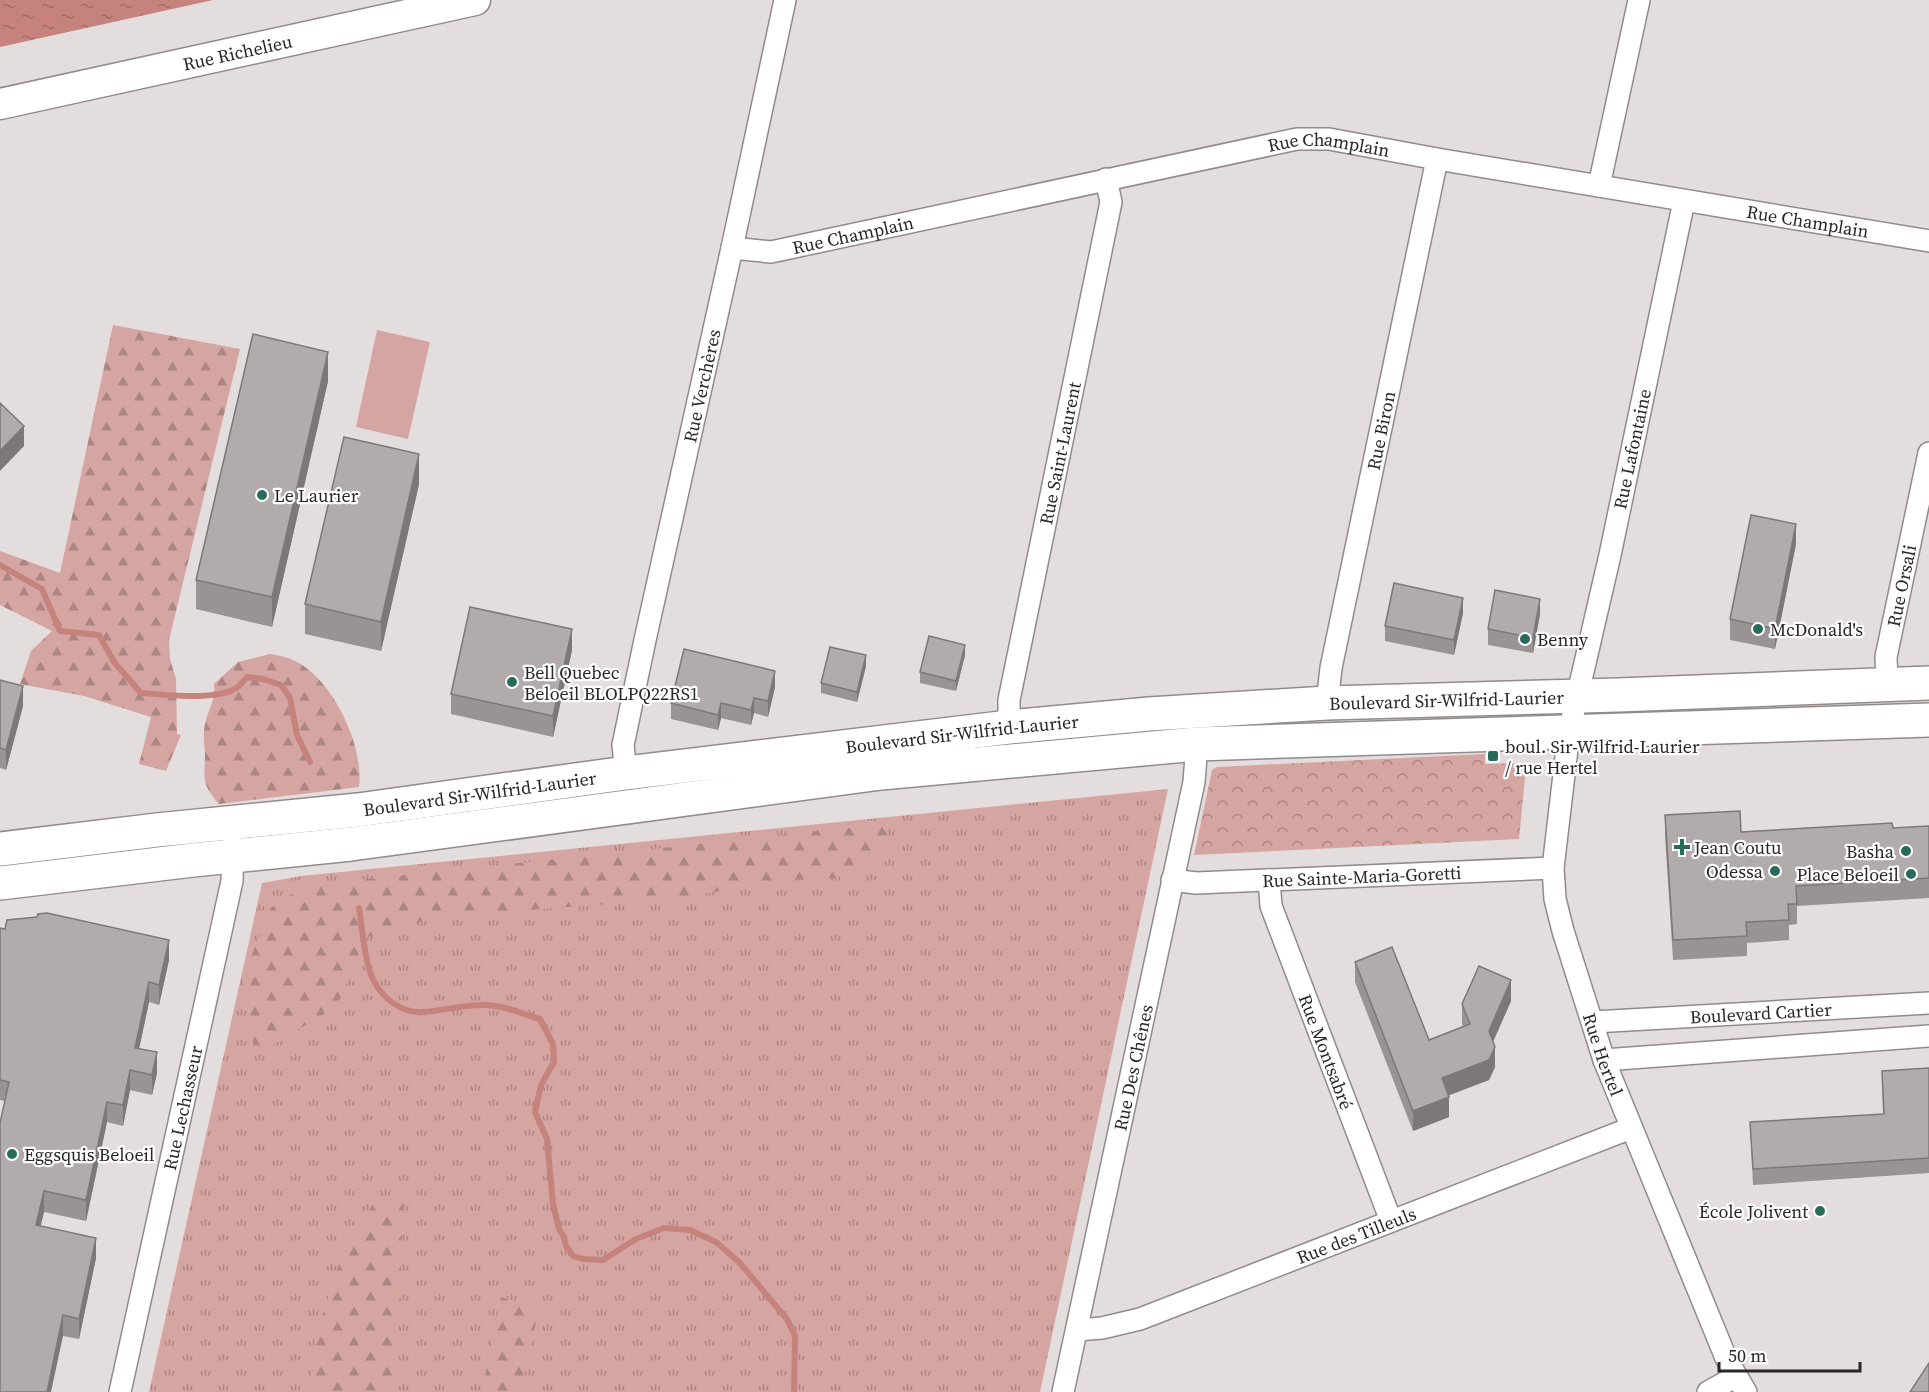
<svg xmlns="http://www.w3.org/2000/svg" width="1929" height="1392" font-family="'Source Serif 4',serif">
	<style>
		.grass { fill: url(#grass-tufts) }
		.forest { fill: url(#forest-firs) }
		.park { fill: url(#park-crowns) }
		.garden { fill: #d5a5a1 }
		.water { fill: url(#water-ripples) }
		.lines { fill: none; stroke-linecap: round; stroke-linejoin: round }
		.stream { stroke: #c6837e; stroke-width: 6 }
		.minor-casing { stroke: #918b8a; stroke-width: 24 }
		.secondary-casing { stroke: #918b8a; stroke-width: 33 }
		.primary-casing { stroke: #918b8a; stroke-width: 36 }
		.minor { stroke: #fff; stroke-width: 21 }
		.secondary { stroke: #fff; stroke-width: 30 }
		.primary { stroke: #fff; stroke-width: 33 }
		.wall { fill: #999393 }
		.shaded-wall { fill: #7d7878 }
		.building { fill: #b2abab; stroke: #7d7878; stroke-width: 1.5 }
		.poi-dot { fill: #296b5b; stroke: #fff; stroke-width: 2 }
		.labels { text-anchor: middle; dominant-baseline: central; stroke-width: 4.5; stroke-linejoin: round; paint-order: stroke }
		.street-label { font-size: 18px; fill: #292626; stroke: #fff }
		.poi-label { font-size: 18px; fill: #292626; stroke: #fff; text-anchor: start }
	</style>
	<defs>
		<pattern id="grass-tufts" width="24" height="20" patternUnits="userSpaceOnUse" patternTransform="scale(1.5)"><rect width="24" height="20" fill="#d5a5a1"/><path d="M3 7l-1-3M5 7V3M7 7l1-3M15 17l-1-3M17 17v-4M19 17l1-3" fill="none" stroke="#ad8683"/></pattern>
		<pattern id="forest-firs" width="22" height="20" patternUnits="userSpaceOnUse" patternTransform="scale(1.5)"><rect width="22" height="20" fill="#d5a5a1"/><path d="M5 1l3.5 6h-7zM16 11l3.5 6h-7z" fill="#ad8683"/></pattern>
		<pattern id="park-crowns" width="20" height="18" patternUnits="userSpaceOnUse" patternTransform="scale(1.5)"><rect width="20" height="18" fill="#d5a5a1"/><path d="M2 6a3 3 0 1 1 6 0M12 15a3 3 0 1 1 6 0" fill="none" stroke="#ad8683"/></pattern>
		<pattern id="water-ripples" width="26" height="14" patternUnits="userSpaceOnUse" patternTransform="scale(1.5)"><rect width="26" height="14" fill="#c6837e"/><path d="M2 4q2-2 4 0t4 0M15 11q2-2 4 0t4 0" fill="none" stroke="#a16b67"/></pattern>
	</defs>
	<rect width="100%" height="100%" fill="#e4dddd"/>
	<!-- grass -->
	<polygon class="grass" points="1168,789 1040,1392 149,1392 262,883 301,876"/>
	<!-- forest -->
	<g class="forest">
		<polygon points="113,325 240,349 169,640 170,659 176,679 177,734 181,735 166,771 139,764 151,717 84,696 20,684 31,651 52,631 0,605 0,551 60,573"/>
		<path d="M 270,654 C 283,656 295,659 305,667 C 337,690 364,748 359,787 L 219,804 C 200,782 205,778 205,752 C 204,743 203,734 205,724 C 209,707 215,703 214,684 L 238,662 Z"/>
		<polygon points="888,824 876,865 836,878 785,880 673,899 437,917 365,938 337,1006 255,1056 243,976 271,908 303,886"/>
		<polygon points="403,1196 397,1392 310,1392 317,1333 341,1258 373,1204"/>
		<polygon points="501,1297 539,1309 520,1392 482,1392"/>
	</g>
	<!-- park -->
	<polygon class="park" points="1485,754 1485,764 1513,763 1521,770 1525,778 1519,839 1194,855 1212,770 1217,767"/>
	<!-- garden -->
	<polygon class="garden" points="377,330 430,342 408,439 356,427"/>
	<!-- water -->
	<polygon class="water" points="0,0 213,0 0,47"/>
	<g class="lines">
		<!-- stream -->
		<g class="stream">
			<path d="M 0,565 L 42,589 L 60,631 L 99,635 L 114,662 L 141,693 C 166,695 210,700 233,690 C 238,688 243,682 247,677 L 263,679 L 281,685 L 290,698 L 297,735 L 310,762"/>
			<path d="M 359,908 C 362,926 365,966 374,981 C 383,999 402,1013 422,1012 C 446,1011 471,1002 496,1006 C 510,1008 526,1015 540,1019 L 553,1044 L 554,1062 L 541,1085 L 535,1112 L 547,1139 L 553,1204 L 559,1229 L 564,1237 L 566,1246 L 573,1256 L 584,1259 L 603,1260 L 636,1239 L 664,1228 L 690,1230 L 716,1242 L 739,1262 L 787,1319 L 795,1336 L 794,1392"/>
		</g>
		<defs>
			<g id="minor">
				<polyline points="1599,186 1639,0"/>
				<path id="s1" d="M 1684,201 L 1610,555 L 1569,732 L 1553,868 L 1555,899 L 1563,931 L 1604,1060 L 1726,1358 L 1746,1392"/>
				<path id="s2" d="M 732,248 L 771,252 L 1297,139 L 1329,139 L 1437,159 L 1929,241"/>
				<path id="s3" d="M 1887,684 L 1886,657 L 1929,453"/>
				<path id="s4" d="M 1327,703 L 1331,668 L 1437,159"/>
				<path id="s5" d="M 1009,727 L 1009,700 L 1111,202 L 1106,179"/>
				<path id="s6" d="M 626,773 L 623,745 L 645,640 L 732,248 L 785,0"/>
				<path id="s7" d="M 1172,880 L 1196,883 L 1553,868"/>
				<path id="s8" d="M 1269,880 L 1271,906 L 1391,1221"/>
				<path id="s9" d="M 1593,1022 L 1929,1003"/>
				<polyline points="1604,1060 1929,1036"/>
				<path id="s10" d="M 1077,1330 L 1102,1328 L 1140,1319 L 1631,1128"/>
				<path id="s11" d="M 120,1392 L 232,881 L 233,845"/>
				<path id="s12" d="M 1063,1392 L 1194,782 L 1197,744"/>
				<polyline points="1708,1392 1735,1377"/>
			</g>
			<g id="secondary">
				<path id="s13" d="M 0,104 L 475,0"/>
			</g>
			<g id="primary">
				<path id="s14" d="M 0,849 L 157,830 L 358,810 L 626,773 L 1009,727 L 1149,714 L 1327,703 L 1618,695 L 1929,683"/>
				<polyline points="0,883 193,860 351,844 881,773 1197,744 1929,720"/>
			</g>
		</defs>
		<!-- minor casing -->
		<use href="#minor" class="minor-casing"/>
		<!-- secondary casing -->
		<use href="#secondary" class="secondary-casing"/>
		<!-- primary casing -->
		<use href="#primary" class="primary-casing"/>
		<!-- minor -->
		<use href="#minor" class="minor"/>
		<!-- secondary -->
		<use href="#secondary" class="secondary"/>
		<!-- primary -->
		<use href="#primary" class="primary"/>
	</g>
	<!-- wall -->
	<g class="wall">
		<polygon points="328,381 272,627 196,609 196,580"/>
		<polygon points="419,484 381,651 305,634 305,604"/>
		<polygon points="1796,544 1775,649 1730,640 1730,619"/>
		<polygon points="1463,613 1454,655 1385,641 1385,626"/>
		<polygon points="1540,614 1533,653 1488,645 1488,629"/>
		<polygon points="572,650 553,737 451,714 451,694"/>
		<polygon points="965,655 956,691 920,683 920,672"/>
		<polygon points="866,666 857,702 821,693 821,683"/>
		<polygon points="0,680 23,706 6,770 0,768"/>
		<polygon points="775,687 768,717 754,713 751,725 721,718 718,730 671,719 671,703"/>
		<polygon points="1665,815 1741,832 1893,828 1929,826 1929,898 1797,906 1797,924 1789,925 1789,940 1747,943 1747,956 1673,960 1665,836"/>
		<polygon points="0,928 169,960 159,1005 149,1002 139,1048 157,1073 152,1095 130,1090 123,1126 107,1122 86,1221 44,1212 40,1226 96,1258 79,1339 63,1336 5,1101 0,1100"/>
		<polygon points="1355,962 1429,1040 1463,1026 1462,1024 1462,1004 1511,1001 1493,1041 1495,1067 1489,1080 1449,1095 1449,1117 1413,1131 1355,982"/>
		<polygon points="1929,1068 1929,1173 1753,1185 1750,1122 1883,1114 1882,1071"/>
	</g>
	<!-- shaded-wall -->
	<g class="shaded-wall">
		<polygon points="328,352 328,381 272,627 272,597"/>
		<polygon points="24,426 24,446 0,471 0,451"/>
		<polygon points="419,454 419,484 381,651 381,622"/>
		<polygon points="1796,524 1796,544 1775,649 1775,629"/>
		<polygon points="1463,598 1463,613 1454,655 1454,640"/>
		<polygon points="1540,599 1540,614 1533,653 1533,638"/>
		<polygon points="572,629 572,650 553,737 553,716"/>
		<polygon points="965,645 965,655 956,691 956,681"/>
		<polygon points="866,655 866,666 857,702 857,692"/>
		<polygon points="775,671 775,687 768,717 768,701"/>
		<polygon points="23,686 23,706 6,770 6,750"/>
		<polygon points="754,698 754,713 751,725 751,710"/>
		<polygon points="721,703 721,718 718,730 718,715"/>
		<polygon points="169,940 169,960 159,1005 159,985"/>
		<polygon points="1511,980 1511,1001 1489,1051 1489,1031"/>
		<polygon points="149,982 149,1002 135,1068 135,1048"/>
		<polygon points="1495,1047 1495,1067 1489,1080 1442,1098 1442,1078"/>
		<polygon points="157,1052 157,1073 152,1095 152,1075"/>
		<polygon points="130,1070 130,1090 123,1126 123,1105"/>
		<polygon points="1449,1097 1449,1117 1413,1131 1413,1111"/>
		<polygon points="107,1102 107,1122 86,1221 86,1200"/>
		<polygon points="44,1191 44,1212 36,1245 36,1225"/>
		<polygon points="96,1238 96,1258 79,1339 79,1319"/>
		<polygon points="63,1315 63,1336 51,1392 47,1392"/>
	</g>
	<!-- building -->
	<g class="building">
		<polygon points="253,334 328,352 272,597 196,580"/>
		<polygon points="0,403 24,426 0,451"/>
		<polygon points="344,437 419,454 381,622 305,604"/>
		<polygon points="1751,515 1796,524 1775,629 1730,619"/>
		<polygon points="1394,583 1463,598 1454,640 1385,626"/>
		<polygon points="1495,590 1540,599 1533,638 1488,629"/>
		<polygon points="470,607 572,629 553,716 451,694"/>
		<polygon points="929,636 965,645 956,681 920,672"/>
		<polygon points="830,647 866,655 857,692 821,683"/>
		<polygon points="684,649 775,671 768,701 754,698 751,710 721,703 718,715 671,703"/>
		<polygon points="0,680 23,686 6,750 0,748"/>
		<polygon points="1740,811 1741,832 1892,823 1893,828 1929,826 1929,878 1796,886 1797,904 1788,904 1789,920 1746,922 1747,936 1673,940 1665,815"/>
		<polygon points="47,913 169,940 159,985 149,982 135,1048 157,1052 152,1075 130,1070 123,1105 107,1102 86,1200 44,1191 36,1225 96,1238 79,1319 63,1315 47,1392 0,1392 0,1123 9,1082 0,1080 0,928 5,929 7,920 37,917 38,914"/>
		<polygon points="1392,947 1429,1040 1470,1024 1462,1004 1479,966 1511,980 1489,1031 1495,1047 1489,1060 1442,1078 1449,1097 1413,1111 1355,962"/>
		<polygon points="1929,1068 1929,1158 1753,1169 1750,1122 1884,1114 1882,1071"/>
		<polygon points="1929,1363 1929,1392 1910,1392"/>
	</g>
	<!-- markers -->
	<g class="poi-dot">
		<circle cx="262" cy="495" r="6"/>
		<circle cx="1758" cy="629" r="6"/>
		<circle cx="1525" cy="639" r="6"/>
		<circle cx="512" cy="682" r="6"/>
		<rect x="1487" y="750" width="12" height="12" rx="3"/>
		<path d="M1679 838h6v6h6v6h-6v6h-6v-6h-6v-6h6z"/>
		<circle cx="1906" cy="851" r="6"/>
		<circle cx="1775" cy="871" r="6"/>
		<circle cx="1911" cy="874" r="6"/>
		<circle cx="12" cy="1154" r="6"/>
		<circle cx="1820" cy="1211" r="6"/>
	</g>
	<g class="labels">
		<!-- street labels -->
		<g class="street-label">
			<text stroke="none"><textPath href="#s13" startOffset="243">Rue Richelieu</textPath></text>
			<text stroke="none"><textPath href="#s2" startOffset="609">Rue Champlain</textPath></text>
			<text stroke="none"><textPath href="#s2" startOffset="1095">Rue Champlain</textPath></text>
			<text stroke="none"><textPath href="#s2" startOffset="123">Rue Champlain</textPath></text>
			<text stroke="none"><textPath href="#s6" startOffset="396">Rue Verchères</textPath></text>
			<text stroke="none"><textPath href="#s4" startOffset="278">Rue Biron</textPath></text>
			<text transform="translate(1632 449) rotate(-78)">Rue Lafontaine</text>
			<text stroke="none"><textPath href="#s5" startOffset="279">Rue Saint-Laurent</textPath></text>
			<text stroke="none"><textPath href="#s3" startOffset="100">Rue Orsali</textPath></text>
			<text stroke="none"><textPath href="#s14" startOffset="1455">Boulevard Sir-Wilfrid-Laurier</textPath></text>
			<text stroke="none"><textPath href="#s14" startOffset="969">Boulevard Sir-Wilfrid-Laurier</textPath></text>
			<text stroke="none"><textPath href="#s14" startOffset="483">Boulevard Sir-Wilfrid-Laurier</textPath></text>
			<text stroke="none"><textPath href="#s7" startOffset="190">Rue Sainte-Maria-Goretti</textPath></text>
			<text stroke="none"><textPath href="#s9" startOffset="168">Boulevard Cartier</textPath></text>
			<text stroke="none"><textPath href="#s8" startOffset="182">Rue Montsabré</textPath></text>
			<text stroke="none"><textPath href="#s1" startOffset="874">Rue Hertel</textPath></text>
			<text stroke="none"><textPath href="#s12" startOffset="332">Rue Des Chênes</textPath></text>
			<text stroke="none"><textPath href="#s11" startOffset="291">Rue Lechasseur</textPath></text>
			<text stroke="none"><textPath href="#s10" startOffset="296">Rue des Tilleuls</textPath></text>
		</g>
		<!-- poi labels -->
		<g class="poi-label">
			<text x="274" y="495">Le Laurier</text>
			<text x="1770" y="629">McDonald's</text>
			<text x="1537" y="639">Benny</text>
			<text x="524" y="672">Bell Quebec<tspan x="524" dy="21">Beloeil BLOLPQ22RS1</tspan></text>
			<text x="1505" y="746">boul. Sir-Wilfrid-Laurier<tspan x="1505" dy="21">/ rue Hertel</tspan></text>
			<text x="1694" y="847">Jean Coutu</text>
			<text x="1894" y="851" text-anchor="end">Basha</text>
			<text x="1763" y="871" text-anchor="end">Odessa</text>
			<text x="1899" y="874" text-anchor="end">Place Beloeil</text>
			<text x="24" y="1154">Eggsquis Beloeil</text>
			<text x="1808" y="1211" text-anchor="end">École Jolivent</text>
		</g>
	</g>
	<!-- scale -->
	<path d="M1719 1362v9h141v-9" fill="none" stroke="#292626" stroke-width="3"/>
	<text x="1728" y="1362" font-size="18" fill="#292626" stroke="#ffffff" stroke-width="4.5" paint-order="stroke">50 m</text>
</svg>
